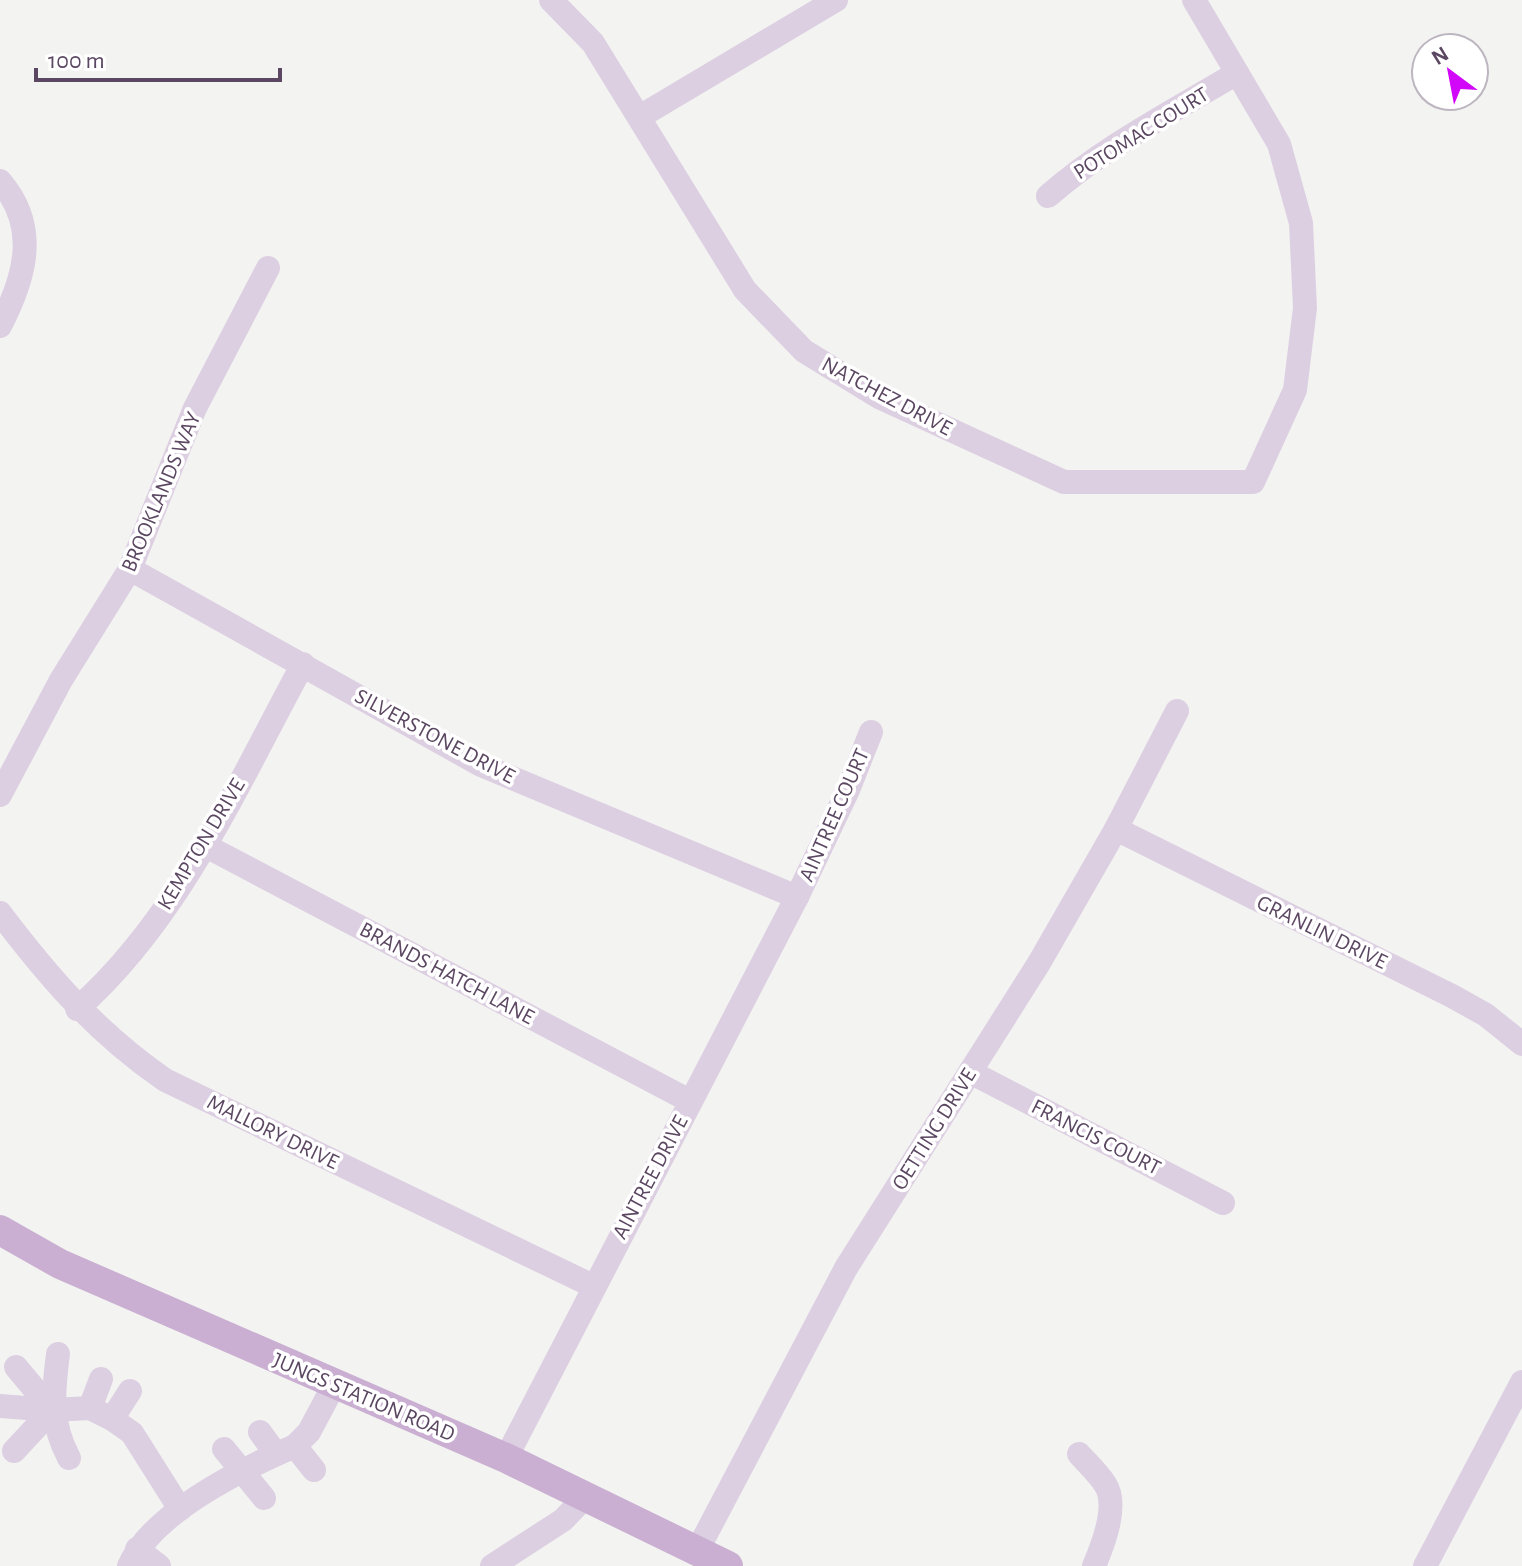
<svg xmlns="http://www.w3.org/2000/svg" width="1522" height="1566" font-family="'Alegreya Sans',sans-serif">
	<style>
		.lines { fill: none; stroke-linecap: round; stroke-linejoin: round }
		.minor { stroke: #ddcfe2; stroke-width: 24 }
		.major { stroke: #caafd2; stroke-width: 30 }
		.labels { text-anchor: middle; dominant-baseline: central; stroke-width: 7; stroke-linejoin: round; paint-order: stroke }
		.street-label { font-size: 22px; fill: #5b4761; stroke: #fff }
	</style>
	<rect width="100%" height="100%" fill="#f3f4f1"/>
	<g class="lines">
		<!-- minor -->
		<g class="minor">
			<polyline points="551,0 593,43 745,290 804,351 879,397 1064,482 1253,482 1295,390 1305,308 1301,223 1279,144 1194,0"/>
			<polyline points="641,116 836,0"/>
			<path d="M 0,181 C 40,227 25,278 0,326"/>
			<path d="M 1048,196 C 1105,146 1172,112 1237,73"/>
			<polyline points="130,569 481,765 797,897"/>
			<polyline points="0,795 61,680 130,569 195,408 268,268"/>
			<polyline points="1116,829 1452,996 1486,1015 1522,1044"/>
			<polyline points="204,845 690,1101"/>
			<path d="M 0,913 C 50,979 97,1033 165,1080 L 593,1286"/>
			<path d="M 77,1009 C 180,918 238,783 303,664"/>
			<polyline points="970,1072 1223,1203"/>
			<path d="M 58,1354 C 53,1392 50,1423 69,1458"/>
			<polyline points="16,1367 52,1410"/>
			<polyline points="0,1406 52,1410 90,1408 112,1419 132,1433 180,1509"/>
			<polyline points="90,1408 101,1379"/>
			<polyline points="112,1419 130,1391"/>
			<polyline points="260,1432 276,1454"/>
			<polyline points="295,1446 314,1470"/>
			<polyline points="224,1449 264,1498"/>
			<polyline points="14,1451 52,1410"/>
			<path d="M 1079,1454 C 1087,1463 1098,1473 1105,1484 C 1119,1505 1103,1545 1094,1566"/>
			<polyline points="506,1458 797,897 848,790 871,732"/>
			<polyline points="137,1549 159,1566"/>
			<polyline points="697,1551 846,1268 1039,963 1116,829 1177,711"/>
			<path d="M 129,1566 C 153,1512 242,1469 295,1446 L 309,1432 L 334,1385"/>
			<polyline points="492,1566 563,1520 585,1497"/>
			<polyline points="1425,1566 1522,1382"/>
		</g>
		<!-- major -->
		<polyline class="major" points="0,1230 60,1264 506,1458 728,1566"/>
	</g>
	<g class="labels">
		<!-- street labels -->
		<g class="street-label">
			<text transform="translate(1141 133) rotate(-32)">POTOMAC COURT</text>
			<text transform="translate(887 396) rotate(28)">NATCHEZ DRIVE</text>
			<text transform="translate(161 492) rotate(-67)">BROOKLANDS WAY</text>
			<text transform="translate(435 736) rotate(28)">SILVERSTONE DRIVE</text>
			<text transform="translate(834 815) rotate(-66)">AINTREE COURT</text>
			<text transform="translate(201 844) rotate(-59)">KEMPTON DRIVE</text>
			<text transform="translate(1322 932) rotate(26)">GRANLIN DRIVE</text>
			<text transform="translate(447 973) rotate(28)">BRANDS HATCH LANE</text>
			<text transform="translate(934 1129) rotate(-58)">OETTING DRIVE</text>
			<text transform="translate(273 1132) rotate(26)">MALLORY DRIVE</text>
			<text transform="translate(1096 1137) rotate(27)">FRANCIS COURT</text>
			<text transform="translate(650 1177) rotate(-62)">AINTREE DRIVE</text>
			<text transform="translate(364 1397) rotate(23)">JUNGS STATION ROAD</text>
		</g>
	</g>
	<!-- north arrow -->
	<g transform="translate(1450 72) rotate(328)"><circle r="38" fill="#ffffff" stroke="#bdb5c0" stroke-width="2"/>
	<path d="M0-6L14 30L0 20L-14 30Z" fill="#d206f9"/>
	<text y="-12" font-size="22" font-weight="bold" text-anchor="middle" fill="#5b4761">N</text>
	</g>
	<!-- scale -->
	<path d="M36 68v12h244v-12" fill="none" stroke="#5b4761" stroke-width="4"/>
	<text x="48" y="68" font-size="24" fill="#5b4761" stroke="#ffffff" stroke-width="6" paint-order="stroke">100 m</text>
</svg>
